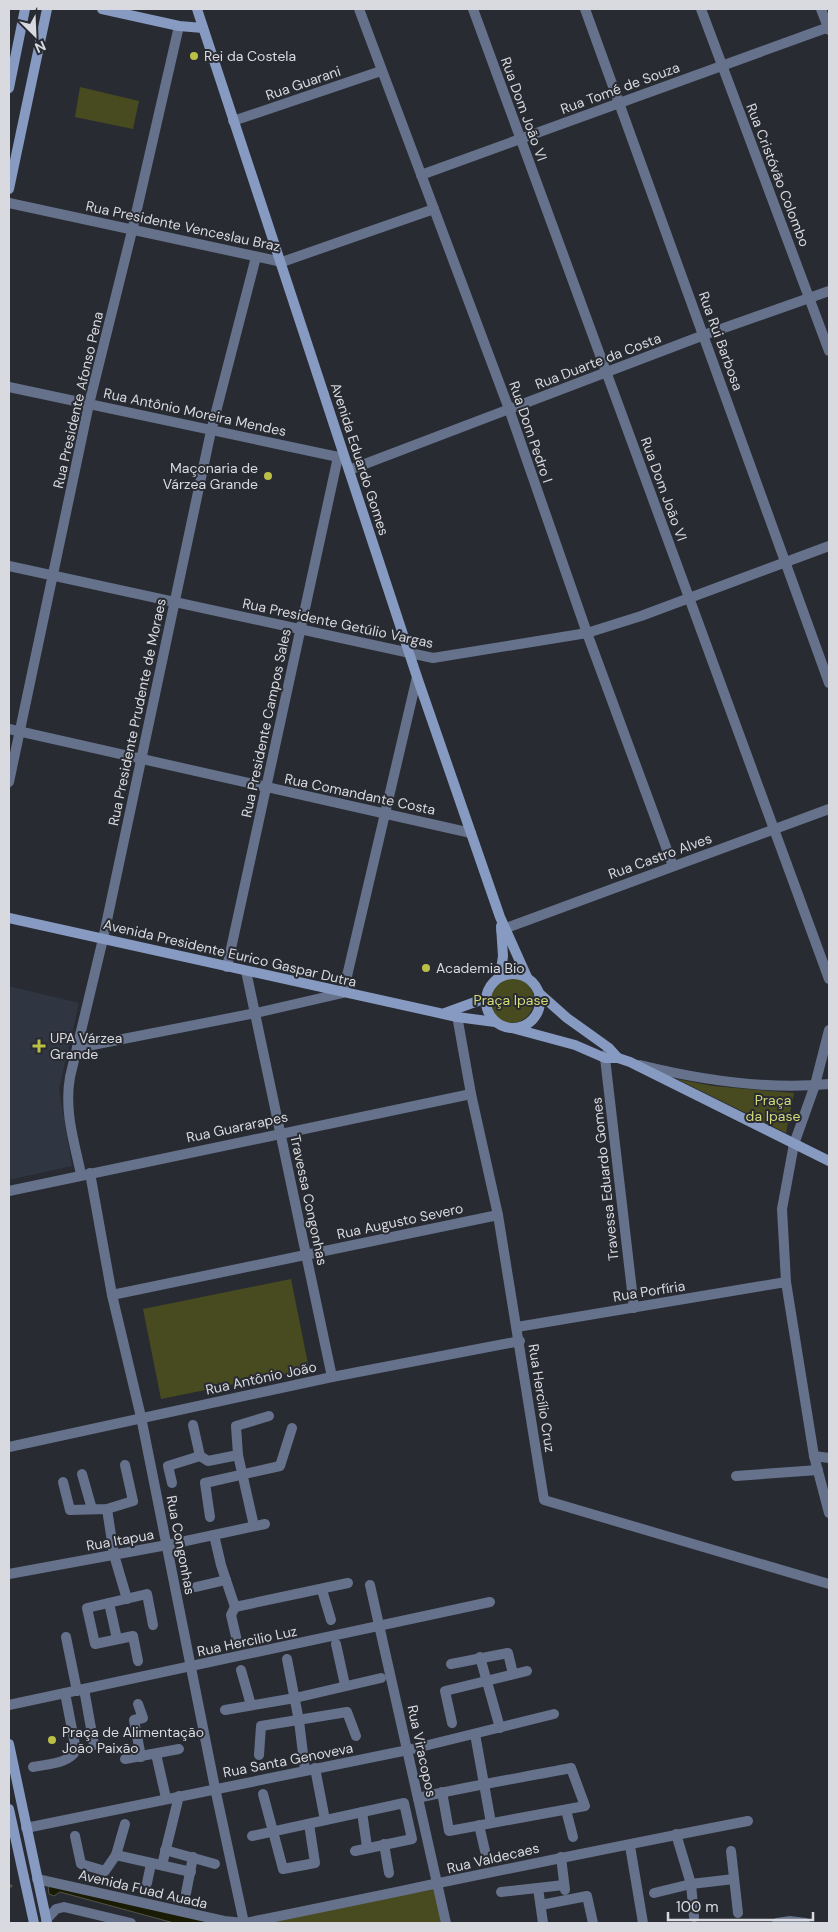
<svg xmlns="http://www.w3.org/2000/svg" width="838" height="1932" font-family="'DM Sans',sans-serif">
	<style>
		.built { fill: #2f3541 }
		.green { fill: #484b1f }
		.water { fill: #1a1b05; stroke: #535446 }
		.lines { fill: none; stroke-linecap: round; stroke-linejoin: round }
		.stream { stroke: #535446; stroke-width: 3 }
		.street { stroke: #66728b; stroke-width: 10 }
		.secondary { stroke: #879ac2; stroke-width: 10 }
		.poi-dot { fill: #bac045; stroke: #282b32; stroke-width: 2 }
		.labels { text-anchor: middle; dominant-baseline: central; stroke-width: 4; stroke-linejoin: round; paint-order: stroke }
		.poi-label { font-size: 14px; fill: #d8dadf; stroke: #282b32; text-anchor: start }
		.street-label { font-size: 14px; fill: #d8dadf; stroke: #282b32 }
		.park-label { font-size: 14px; fill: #d3d977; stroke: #282b32 }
	</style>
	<rect width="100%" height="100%" fill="#282b32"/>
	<!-- built -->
	<polygon class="built" points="9,986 79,1003 59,1089 72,1166 9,1180"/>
	<!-- green -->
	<g class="green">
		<polygon points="80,87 139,101 133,129 75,117"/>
		<circle cx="511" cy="1000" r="23"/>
		<polygon points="677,1079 713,1086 794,1093 786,1133"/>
		<polygon points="291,1279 309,1369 161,1399 143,1309"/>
		<polygon points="434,1888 441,1923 262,1923"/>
	</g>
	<!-- water -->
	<polygon class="water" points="48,1884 223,1923 174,1923 60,1892 54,1896 49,1894"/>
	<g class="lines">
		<!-- stream -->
		<polyline class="stream" points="9,1886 11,1886"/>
		<!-- street -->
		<g class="street">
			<polyline points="359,9 509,409 587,633 673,866"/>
			<polyline points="473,9 829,979"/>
			<polyline points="585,9 829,683"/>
			<polyline points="701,9 829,351"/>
			<polyline points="821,9 829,30"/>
			<polyline points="233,121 381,71"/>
			<polyline points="421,175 829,27"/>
			<polyline points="9,203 282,262 434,209"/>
			<polyline points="9,387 343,458"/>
			<polyline points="349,470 704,335 829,291"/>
			<polyline points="9,566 433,658 587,633 641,616 829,546"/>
			<polyline points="9,729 471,833"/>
			<polyline points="9,782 89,404 132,231 179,26"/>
			<polyline points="501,930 829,809"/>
			<polyline points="227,967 338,457"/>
			<polyline points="246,971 332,1377"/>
			<polyline points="456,1010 471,1094 498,1215 544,1500 829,1584"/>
			<polyline points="829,1030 815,1085 794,1144 782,1209 786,1282 814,1456 829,1513"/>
			<polyline points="77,1048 256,1013 343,993 417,677"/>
			<polyline points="608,1051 605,1058 634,1308"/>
			<path d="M 640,1065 C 701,1080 766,1090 829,1084"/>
			<polyline points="90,1173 112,1295 141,1417 215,1788 244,1923"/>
			<path d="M 81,1174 C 74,1141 64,1111 70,1077 L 103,939 L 211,431 L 256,257"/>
			<polyline points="9,1191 471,1094"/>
			<polyline points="112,1295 498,1215"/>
			<polyline points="517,1327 786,1282"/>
			<polyline points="193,1425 200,1456 208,1461 238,1455"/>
			<polyline points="9,1447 332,1377 520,1341"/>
			<polyline points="814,1456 829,1458"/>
			<polyline points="82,1474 92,1509"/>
			<polyline points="736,1476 818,1470"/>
			<polyline points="63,1482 70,1510 107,1509 133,1501 125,1465"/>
			<polyline points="172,1483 168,1466 200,1456"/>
			<polyline points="107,1509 114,1555 127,1599"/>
			<polyline points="210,1517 205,1483 280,1466 292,1428"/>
			<polyline points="254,1526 238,1455 236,1426 269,1416"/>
			<polyline points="214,1535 221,1565 235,1607 348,1583"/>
			<polyline points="9,1574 167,1545 265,1524"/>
			<polyline points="370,1585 446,1923"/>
			<polyline points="196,1587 226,1580"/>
			<polyline points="322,1590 331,1620"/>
			<polyline points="109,1603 117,1639"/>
			<polyline points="235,1607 231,1615 237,1641"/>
			<polyline points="66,1637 77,1691"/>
			<polyline points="336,1644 345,1685"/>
			<polyline points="480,1657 500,1728"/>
			<polyline points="287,1659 299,1721 305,1770"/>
			<polyline points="138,1661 133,1636 95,1644 87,1608 147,1594 153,1625"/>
			<polyline points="451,1664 508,1653 513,1674"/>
			<polyline points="241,1670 251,1705"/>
			<polyline points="84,1689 94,1745"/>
			<polyline points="138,1704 143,1718 134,1720 141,1757"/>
			<polyline points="9,1705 490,1602"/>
			<polyline points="225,1710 295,1698 381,1678"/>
			<polyline points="452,1723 445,1691 527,1671"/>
			<polyline points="475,1734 491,1823"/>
			<polyline points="156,1754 166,1798"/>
			<polyline points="259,1755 261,1726 347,1712 356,1736"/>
			<polyline points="125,1759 179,1749"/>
			<path d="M 33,1767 C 47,1764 69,1764 76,1750 L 65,1693"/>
			<polyline points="315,1768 325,1820"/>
			<polyline points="263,1794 283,1869 315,1863 309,1824"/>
			<path d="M 418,1798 C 468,1786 520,1778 571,1768 L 585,1806 L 449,1831 L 442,1792"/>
			<polyline points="566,1810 573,1837"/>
			<polyline points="362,1812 367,1847"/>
			<polyline points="125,1824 116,1855 191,1872"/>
			<polyline points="479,1825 485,1851"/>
			<polyline points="26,1828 408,1750 554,1714"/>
			<polyline points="676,1834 691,1884 694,1917"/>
			<polyline points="75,1836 81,1864 105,1871 116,1855"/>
			<polyline points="252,1836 404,1803 412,1839 355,1851"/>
			<polyline points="384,1844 389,1873"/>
			<polyline points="630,1846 643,1923"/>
			<polyline points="165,1850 215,1864"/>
			<polyline points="731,1851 738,1913"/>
			<polyline points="561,1857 565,1890"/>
			<polyline points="162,1865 179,1796"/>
			<polyline points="37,1879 224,1921 244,1923"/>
			<polyline points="147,1883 151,1864"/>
			<polyline points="538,1888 543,1923"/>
			<polyline points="501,1892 564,1885"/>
			<polyline points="186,1893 193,1857"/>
			<polyline points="654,1893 691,1884 734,1879"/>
			<polyline points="541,1905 587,1896 593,1923"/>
			<polyline points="46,1920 56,1909 64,1907 131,1923"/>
			<path d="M 245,1923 C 412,1889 580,1853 748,1821"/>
			<polyline points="777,1923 790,1921 805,1923"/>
		</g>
		<!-- secondary -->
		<g class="secondary">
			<polyline points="102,9 179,26 203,28"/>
			<polyline points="197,9 417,677 500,917 527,977"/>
			<polyline points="9,88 25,9"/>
			<polyline points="9,189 47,9"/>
			<polyline points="9,918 457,1017 495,1022"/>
			<circle cx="513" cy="1001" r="27"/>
			<polyline points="500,977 503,956 501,926"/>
			<polyline points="540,994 567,1018 609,1048 618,1058"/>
			<polyline points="445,1013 486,998"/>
			<polyline points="512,1028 575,1045 605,1058 618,1058 630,1062 829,1161"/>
			<polyline points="9,1744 47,1923"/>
			<polyline points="9,1809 34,1923"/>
		</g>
	</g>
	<!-- markers -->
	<g class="poi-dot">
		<circle cx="194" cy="56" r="5"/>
		<circle cx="268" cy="476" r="5"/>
		<circle cx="426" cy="968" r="5"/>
		<path d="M36.5 1038.5h5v5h5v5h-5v5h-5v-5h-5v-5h5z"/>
		<circle cx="52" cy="1740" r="5"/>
	</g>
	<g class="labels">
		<!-- poi labels -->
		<g class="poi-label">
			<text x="204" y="56">Rei da Costela</text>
			<text x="258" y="468" text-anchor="end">Maçonaria de<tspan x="258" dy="16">Várzea Grande</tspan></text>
			<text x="436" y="968">Academia Bio</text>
			<text x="50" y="1038">UPA Várzea<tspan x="50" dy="16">Grande</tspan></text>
			<text x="62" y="1732">Praça de Alimentação<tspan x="62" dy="16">João Paixão</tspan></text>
		</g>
		<!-- street labels -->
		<g class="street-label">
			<text transform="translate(303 83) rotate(-19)">Rua Guarani</text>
			<text transform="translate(620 88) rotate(-20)">Rua Tomé de Souza</text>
			<text transform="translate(524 109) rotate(70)">Rua Dom João VI</text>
			<text transform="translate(778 175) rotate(69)">Rua Cristóvão Colombo</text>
			<text transform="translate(183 226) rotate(12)">Rua Presidente Venceslau Braz</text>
			<text transform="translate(721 341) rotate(70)">Rua Rui Barbosa</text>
			<text transform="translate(598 361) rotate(-21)">Rua Duarte da Costa</text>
			<text transform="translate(78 400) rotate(-77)">Rua Presidente Afonso Pena</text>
			<text transform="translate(195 412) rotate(12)">Rua Antônio Moreira Mendes</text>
			<text transform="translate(531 432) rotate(71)">Rua Dom Pedro I</text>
			<text transform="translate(360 459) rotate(72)">Avenida Eduardo Gomes</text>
			<text transform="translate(664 489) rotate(70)">Rua Dom João VI</text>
			<text transform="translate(338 623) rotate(12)">Rua Presidente Getúlio Vargas</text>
			<text transform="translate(137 712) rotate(-78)">Rua Presidente Prudente de Moraes</text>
			<text transform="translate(266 723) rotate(-78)">Rua Presidente Campos Sales</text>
			<text transform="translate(360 794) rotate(12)">Rua Comandante Costa</text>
			<text transform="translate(660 856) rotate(-20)">Rua Castro Alves</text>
			<text transform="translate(230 953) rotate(13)">Avenida Presidente Eurico Gaspar Dutra</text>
			<text transform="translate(237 1127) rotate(-12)">Rua Guararapes</text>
			<text transform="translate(605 1179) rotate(-96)">Travessa Eduardo Gomes</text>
			<text transform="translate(309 1200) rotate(78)">Travessa Congonhas</text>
			<text transform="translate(400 1221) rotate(-12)">Rua Augusto Severo</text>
			<text transform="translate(649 1291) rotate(-9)">Rua Porfíria</text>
			<text transform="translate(261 1378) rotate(-12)">Rua Antônio João</text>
			<text transform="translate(542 1398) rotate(81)">Rua Hercílio Cruz</text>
			<text transform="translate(120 1540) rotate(-10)">Rua Itapua</text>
			<text transform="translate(181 1545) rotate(79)">Rua Congonhas</text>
			<text transform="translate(247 1641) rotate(-12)">Rua Hercilio Luz</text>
			<text transform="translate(422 1751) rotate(78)">Rua Viracopos</text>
			<text transform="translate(288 1760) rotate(-11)">Rua Santa Genoveva</text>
			<text transform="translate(493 1858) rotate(-13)">Rua Valdecaes</text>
			<text transform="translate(143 1889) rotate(13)">Avenida Fuad Auada</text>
		</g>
		<!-- park labels -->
		<g class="park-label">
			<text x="511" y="1000">Praça Ipase</text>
			<text x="773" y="1100">Praça<tspan x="773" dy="16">da Ipase</tspan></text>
		</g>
	</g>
	<!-- border -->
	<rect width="838" height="1932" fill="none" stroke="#d8dadf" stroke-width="20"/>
	<!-- north arrow -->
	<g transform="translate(35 35) rotate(156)" stroke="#282b32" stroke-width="4" paint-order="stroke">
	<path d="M0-4L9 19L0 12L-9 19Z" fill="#d8dadf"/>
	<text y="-8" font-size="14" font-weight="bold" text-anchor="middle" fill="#d8dadf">N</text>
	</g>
	<!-- scale -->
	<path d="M668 1912v8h145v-8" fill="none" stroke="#d8dadf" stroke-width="2.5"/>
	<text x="676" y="1912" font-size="15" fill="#d8dadf" stroke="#282b32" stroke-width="4" paint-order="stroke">100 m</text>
</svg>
